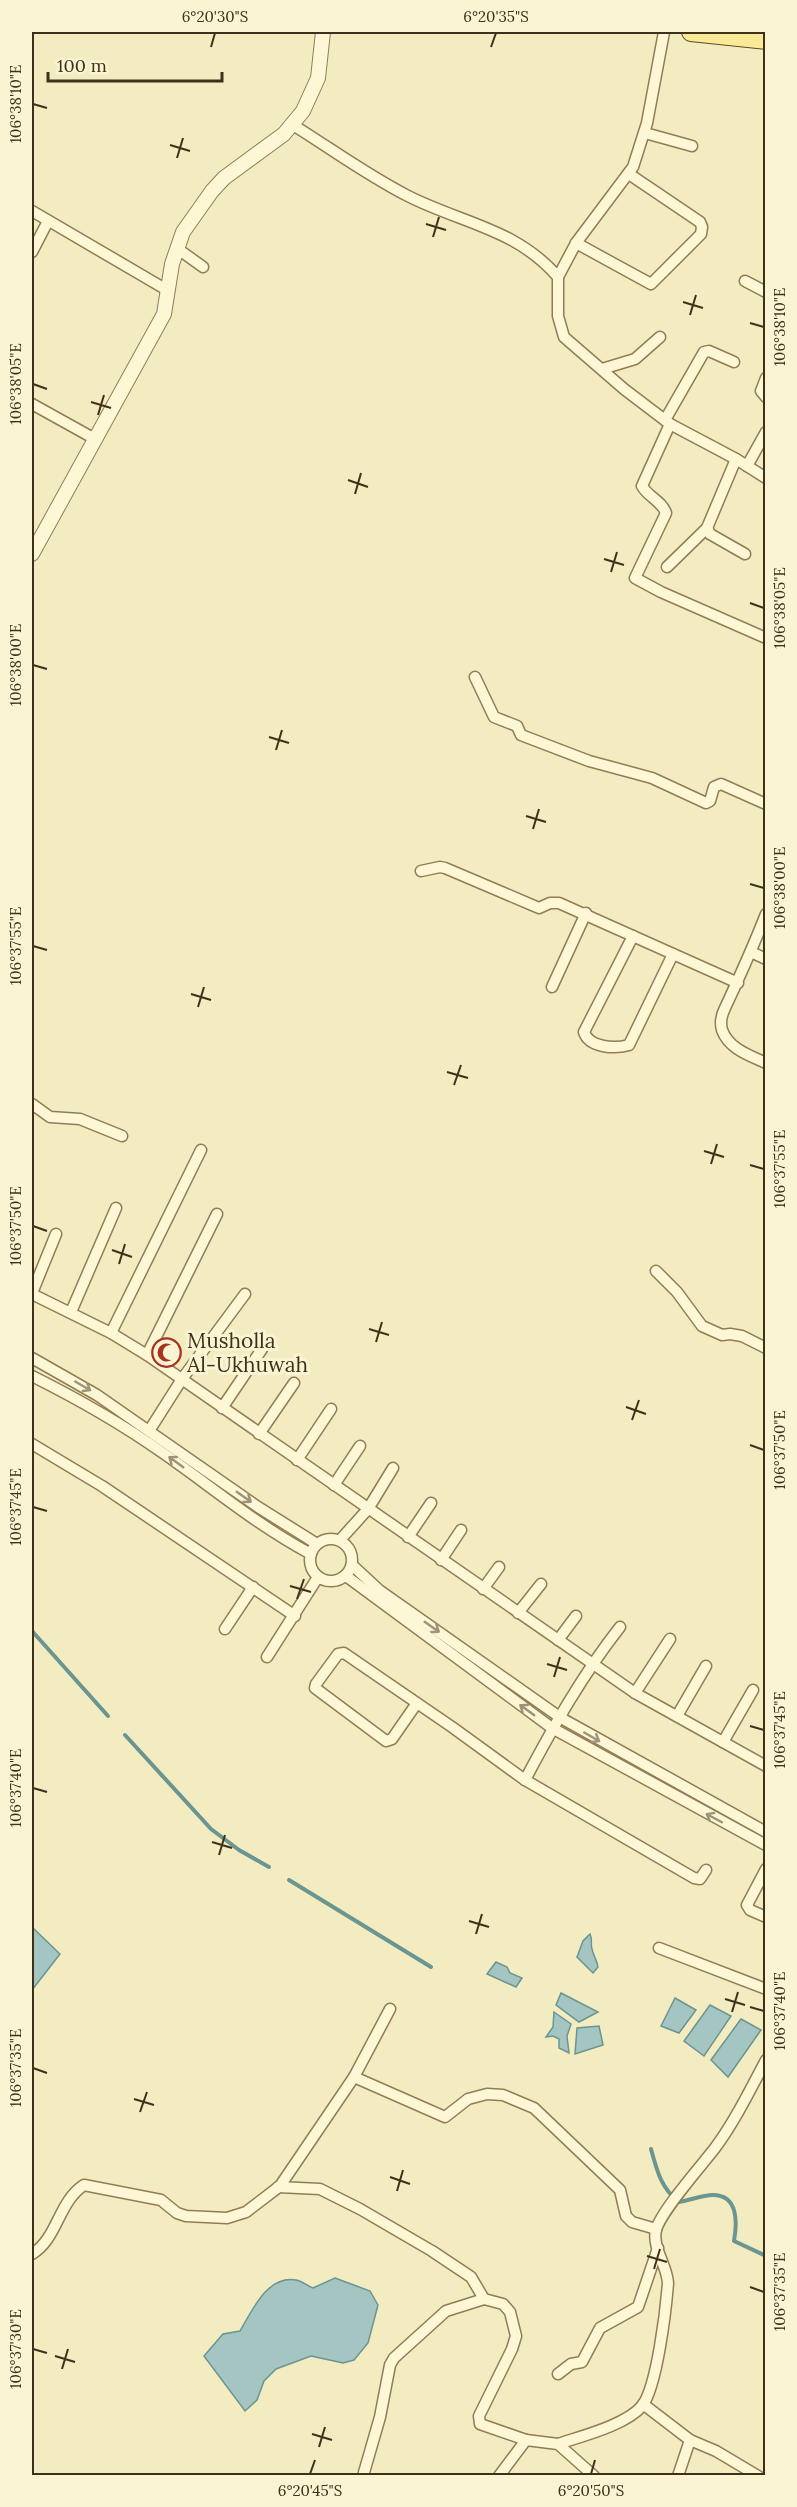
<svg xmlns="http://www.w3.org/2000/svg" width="797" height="2507" font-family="Lora,serif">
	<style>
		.water { fill: #a4c5c1; stroke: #6a9591; stroke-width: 1.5 }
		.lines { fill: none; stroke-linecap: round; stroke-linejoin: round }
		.stream { stroke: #6a9591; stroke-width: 4 }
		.minor-casing { stroke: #907d56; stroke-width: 13 }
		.tertiary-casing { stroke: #907d56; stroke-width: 16 }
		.primary-casing { stroke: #5d4a2b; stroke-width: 20 }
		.minor { stroke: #fdf7d6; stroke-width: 10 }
		.tertiary { stroke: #fdf7d6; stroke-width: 14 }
		.primary { stroke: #fbea95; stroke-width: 18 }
		.oneway { stroke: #9e9479 }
		.ticks { fill: none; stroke: #3e311c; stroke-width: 2 }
		.labels { text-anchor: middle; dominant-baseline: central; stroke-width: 6; stroke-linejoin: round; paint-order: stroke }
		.poi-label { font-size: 21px; fill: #3e311c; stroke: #faf4d2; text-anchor: start }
		.neatline { fill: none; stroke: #3e311c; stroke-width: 2 }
		.ticks-label { font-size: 15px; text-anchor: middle; fill: #3e311c }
	</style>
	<rect width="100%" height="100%" fill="#f3ecc1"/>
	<!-- water -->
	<g class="water">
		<polygon points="32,1927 60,1954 32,1990"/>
		<path d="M 590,1934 C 593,1940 590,1943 592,1949 C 593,1955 597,1960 598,1967 L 593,1973 L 577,1957 L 583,1941 Z"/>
		<polygon points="496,1962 507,1967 510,1973 522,1978 516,1987 487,1974"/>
		<polygon points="561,1993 598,2012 579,2022 556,2005"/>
		<polygon points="675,1998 696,2010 679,2033 661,2026"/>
		<polygon points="710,2005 731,2016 704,2056 684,2041"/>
		<polygon points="554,2012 571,2024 567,2036 569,2053 559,2048 559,2039 553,2036 546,2037 553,2027"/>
		<polygon points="741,2019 761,2030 728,2077 711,2060"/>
		<polygon points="599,2026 603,2045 575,2054 577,2028"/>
		<path d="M 335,2278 L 370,2291 L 378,2305 L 368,2343 L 354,2360 L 343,2363 L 311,2356 L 276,2369 L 264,2381 L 257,2400 L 245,2411 L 204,2356 L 223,2334 L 240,2331 C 252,2311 267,2275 296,2280 C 302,2281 308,2286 313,2288 Z"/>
	</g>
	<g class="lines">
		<!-- stream -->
		<g class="stream">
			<polyline points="32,1631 108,1716"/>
			<polyline points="125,1735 211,1829 239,1850 269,1867"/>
			<polyline points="289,1880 431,1967"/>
			<path d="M 651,2149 C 657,2171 661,2188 679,2202 C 690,2200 703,2195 713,2195 C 739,2195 737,2224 734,2241 L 766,2256"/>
		</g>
		<defs>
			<g id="minor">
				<path d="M 293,125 C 330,148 367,175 406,195 C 460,223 516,228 558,277 L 558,316 L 564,337 L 624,389 L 670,424 L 736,459 L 766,478"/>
				<polyline points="645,133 692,146"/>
				<polyline points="32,211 167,290"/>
				<polyline points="576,243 651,284 701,234 702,227 700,222 629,174"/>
				<polyline points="178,249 203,267"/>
				<polyline points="32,252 48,221"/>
				<polyline points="558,277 576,243 633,167 647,123 664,32"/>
				<polyline points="745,281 766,292"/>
				<polyline points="602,369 635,359 660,337"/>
				<polyline points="766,378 761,391 766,397"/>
				<polyline points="32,404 95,439"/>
				<polyline points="665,420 704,352 709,351 734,362"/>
				<path d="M 670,424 L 642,486 C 648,497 662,501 666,513 L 635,578 L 661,592 L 766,638"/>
				<polyline points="747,466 766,432"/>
				<polyline points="707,528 710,534 745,554"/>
				<polyline points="667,567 707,528 736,459"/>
				<polyline points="475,677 494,717 517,726 521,735 589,761 652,778 706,803 710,801 714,787 721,784 766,804"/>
				<polyline points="421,871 440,867 445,868 539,908 550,903 559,903 738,983"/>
				<path d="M 766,914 C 753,947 740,976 725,1008 C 722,1014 720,1023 722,1030 C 729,1049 749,1055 766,1063"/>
				<path d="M 633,936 L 584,1032 C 589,1048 615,1049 629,1045 L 673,954"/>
				<polyline points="751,952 766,959"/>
				<polyline points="552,987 586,913"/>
				<polyline points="32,1104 50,1117 80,1119 122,1136"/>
				<polyline points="656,1271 677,1292 702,1326 722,1335 730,1334 742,1336 766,1348"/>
				<polyline points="32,1293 56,1234"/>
				<polyline points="32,1294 111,1333 147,1355 635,1693 766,1766"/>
				<polyline points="71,1312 116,1208"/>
				<polyline points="111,1333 201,1150"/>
				<polyline points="147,1355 217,1214"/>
				<polyline points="32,1358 97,1395 258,1507 317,1544"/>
				<path d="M 32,1376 C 76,1398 122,1424 163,1453 C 212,1487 258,1526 311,1554"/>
				<polyline points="222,1408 264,1346"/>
				<polyline points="149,1431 182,1379 245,1294"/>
				<polyline points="259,1434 294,1383"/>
				<polyline points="32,1444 102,1486 295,1616"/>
				<polyline points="297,1460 331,1409"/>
				<polyline points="334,1485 360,1446"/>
				<polyline points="408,1537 431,1503"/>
				<circle cx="331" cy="1560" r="21"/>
				<polyline points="340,1540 368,1509 393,1468"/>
				<polyline points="441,1560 461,1530"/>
				<polyline points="352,1565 379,1590 561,1718 766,1832"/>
				<polyline points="346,1576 552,1728 766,1845"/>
				<polyline points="483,1589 499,1567"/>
				<polyline points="518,1613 541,1584"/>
				<polyline points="225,1629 253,1587"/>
				<polyline points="558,1640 576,1616"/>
				<polyline points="267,1657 318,1577"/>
				<polyline points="635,1693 670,1639"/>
				<polyline points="417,1703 392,1739 386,1741 315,1688 316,1684 338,1654 344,1653 452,1727 525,1780 694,1878 700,1879 706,1870"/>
				<polyline points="677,1716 706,1666"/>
				<polyline points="723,1742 753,1690"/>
				<path d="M 525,1780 C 553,1727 583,1674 620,1627"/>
				<polyline points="766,1869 747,1905 750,1910 766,1917"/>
				<polyline points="659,1948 766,1989"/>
				<polyline points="354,2077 445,2117 468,2099 487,2094 503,2095 534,2108 620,2190 626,2216 632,2222 656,2229"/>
				<polyline points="278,2187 320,2189 360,2209 432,2251 471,2277 484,2299"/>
				<path d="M 32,2254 C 58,2238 58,2202 84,2185 L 161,2200 L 177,2213 L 186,2216 L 227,2218 L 246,2212 L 280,2186 L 354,2077 L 390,2009"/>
				<polyline points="558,2374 571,2364 582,2362 600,2328 638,2307 658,2248"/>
				<polyline points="643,2404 690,2440 716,2451 758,2476"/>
				<path d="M 558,2444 C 582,2436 626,2425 642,2406 C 657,2387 666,2309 668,2283 C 667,2265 652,2248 656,2230 C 661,2211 702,2165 715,2148 C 735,2121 750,2090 766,2060"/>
				<polyline points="363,2476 380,2417 390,2365 394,2358 446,2311 484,2299 503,2304 510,2312 516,2336 512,2349 479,2416 480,2424 526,2440 558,2444 594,2476"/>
				<polyline points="499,2476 526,2440"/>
				<polyline points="678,2476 690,2440"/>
			</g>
			<polyline id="tertiary" points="32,554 164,314 172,264 183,232 212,191 224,178 284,134 303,111 318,78 323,32"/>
			<polyline id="primary" points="691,32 766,40"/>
		</defs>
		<!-- minor casing -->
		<use href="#minor" class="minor-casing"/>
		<!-- tertiary casing -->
		<use href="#tertiary" class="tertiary-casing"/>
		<!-- primary casing -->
		<use href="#primary" class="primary-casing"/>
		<!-- minor -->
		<use href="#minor" class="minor"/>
		<!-- tertiary -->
		<use href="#tertiary" class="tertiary"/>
		<!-- primary -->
		<use href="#primary" class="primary"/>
	</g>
	<!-- one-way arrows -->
	<defs><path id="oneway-shaft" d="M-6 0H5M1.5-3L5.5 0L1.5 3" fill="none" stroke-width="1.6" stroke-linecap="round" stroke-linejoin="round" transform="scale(1.5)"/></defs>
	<g class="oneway">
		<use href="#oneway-shaft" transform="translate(83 1386) rotate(30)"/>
		<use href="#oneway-shaft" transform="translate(176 1462) rotate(-144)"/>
		<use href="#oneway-shaft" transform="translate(244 1497) rotate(35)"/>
		<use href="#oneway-shaft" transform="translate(432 1627) rotate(35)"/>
		<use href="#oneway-shaft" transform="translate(527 1710) rotate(-144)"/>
		<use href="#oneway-shaft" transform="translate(592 1737) rotate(30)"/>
		<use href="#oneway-shaft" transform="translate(714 1818) rotate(-152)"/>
	</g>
	<!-- ticks -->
	<path class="ticks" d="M 211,47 L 215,33M 491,47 L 496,33M 33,104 L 47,108M 170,145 L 190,151M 177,158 L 183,138M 426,224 L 446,230M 433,237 L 439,217M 683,302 L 703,308M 690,315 L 696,295M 750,323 L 764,327M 33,384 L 47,389M 91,402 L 111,408M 98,415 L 104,395M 348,480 L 368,487M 355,494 L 361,473M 604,559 L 624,565M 611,572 L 617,552M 750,603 L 764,608M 33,665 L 47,669M 269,737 L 289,743M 276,750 L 282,730M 526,816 L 546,822M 533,829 L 539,809M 750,884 L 764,888M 33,946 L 47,950M 191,994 L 211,1000M 198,1007 L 204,987M 447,1072 L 468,1078M 454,1085 L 461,1065M 704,1151 L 724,1157M 711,1164 L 717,1144M 750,1165 L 764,1169M 33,1226 L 47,1231M 112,1250 L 132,1257M 119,1264 L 125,1244M 369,1329 L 389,1335M 376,1342 L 382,1322M 626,1407 L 646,1414M 632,1420 L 639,1400M 750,1445 L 764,1450M 33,1507 L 47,1511M 290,1586 L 311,1592M 297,1599 L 304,1579M 547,1664 L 567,1670M 554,1677 L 560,1657M 750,1726 L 764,1730M 33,1788 L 47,1792M 212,1842 L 232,1848M 219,1855 L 225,1835M 469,1921 L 489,1927M 476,1934 L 482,1914M 725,1999 L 745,2005M 750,2007 L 764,2011M 732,2012 L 738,1992M 33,2068 L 47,2073M 134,2099 L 154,2105M 140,2112 L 147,2092M 390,2177 L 410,2184M 397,2191 L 403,2170M 647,2256 L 667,2262M 654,2269 L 660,2249M 750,2287 L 764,2292M 33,2349 L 47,2353M 55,2356 L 75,2362M 62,2369 L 68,2349M 312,2434 L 332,2440M 319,2447 L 325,2427M 310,2474 L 315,2460M 591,2474 L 595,2460"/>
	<!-- icons -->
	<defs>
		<symbol id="mosque-ring" viewBox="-11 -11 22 22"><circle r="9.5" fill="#faf4d2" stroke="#a7321e" stroke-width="1.5"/><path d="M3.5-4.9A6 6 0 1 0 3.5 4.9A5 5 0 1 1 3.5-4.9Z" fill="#a7321e"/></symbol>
	</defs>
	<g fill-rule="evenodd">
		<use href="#mosque-ring" x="150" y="1336" width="33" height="33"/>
	</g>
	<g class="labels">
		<!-- poi labels -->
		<g class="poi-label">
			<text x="187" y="1340">Musholla<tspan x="187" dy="24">Al-Ukhuwah</tspan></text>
		</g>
	</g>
	<!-- border -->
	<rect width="797" height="2507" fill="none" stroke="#faf4d2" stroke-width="66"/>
	<!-- scale -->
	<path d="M48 72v9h174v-9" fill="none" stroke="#3e311c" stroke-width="3"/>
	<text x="57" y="72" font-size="18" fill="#3e311c" stroke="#faf4d2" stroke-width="4.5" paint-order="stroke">100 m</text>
	<rect x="33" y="33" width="731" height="2441" class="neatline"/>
	<g class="ticks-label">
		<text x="215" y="22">6°20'30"S</text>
		<text x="496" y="22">6°20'35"S</text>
		<text transform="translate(16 104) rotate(-90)" y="5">106°38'10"E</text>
		<text transform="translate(780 327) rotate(-90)" y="5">106°38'10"E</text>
		<text transform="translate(16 384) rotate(-90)" y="5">106°38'05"E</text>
		<text transform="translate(780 608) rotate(-90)" y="5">106°38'05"E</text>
		<text transform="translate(16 665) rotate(-90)" y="5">106°38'00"E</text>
		<text transform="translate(780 888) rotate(-90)" y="5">106°38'00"E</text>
		<text transform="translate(16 946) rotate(-90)" y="5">106°37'55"E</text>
		<text transform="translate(780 1169) rotate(-90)" y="5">106°37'55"E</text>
		<text transform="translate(16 1226) rotate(-90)" y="5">106°37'50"E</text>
		<text transform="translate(780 1450) rotate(-90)" y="5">106°37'50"E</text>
		<text transform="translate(16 1507) rotate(-90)" y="5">106°37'45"E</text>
		<text transform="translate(780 1730) rotate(-90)" y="5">106°37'45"E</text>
		<text transform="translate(16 1788) rotate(-90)" y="5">106°37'40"E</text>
		<text transform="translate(780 2011) rotate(-90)" y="5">106°37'40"E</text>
		<text transform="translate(16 2068) rotate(-90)" y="5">106°37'35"E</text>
		<text transform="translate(780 2292) rotate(-90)" y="5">106°37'35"E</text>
		<text transform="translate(16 2349) rotate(-90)" y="5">106°37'30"E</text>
		<text x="310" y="2496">6°20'45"S</text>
		<text x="591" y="2496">6°20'50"S</text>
	</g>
</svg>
